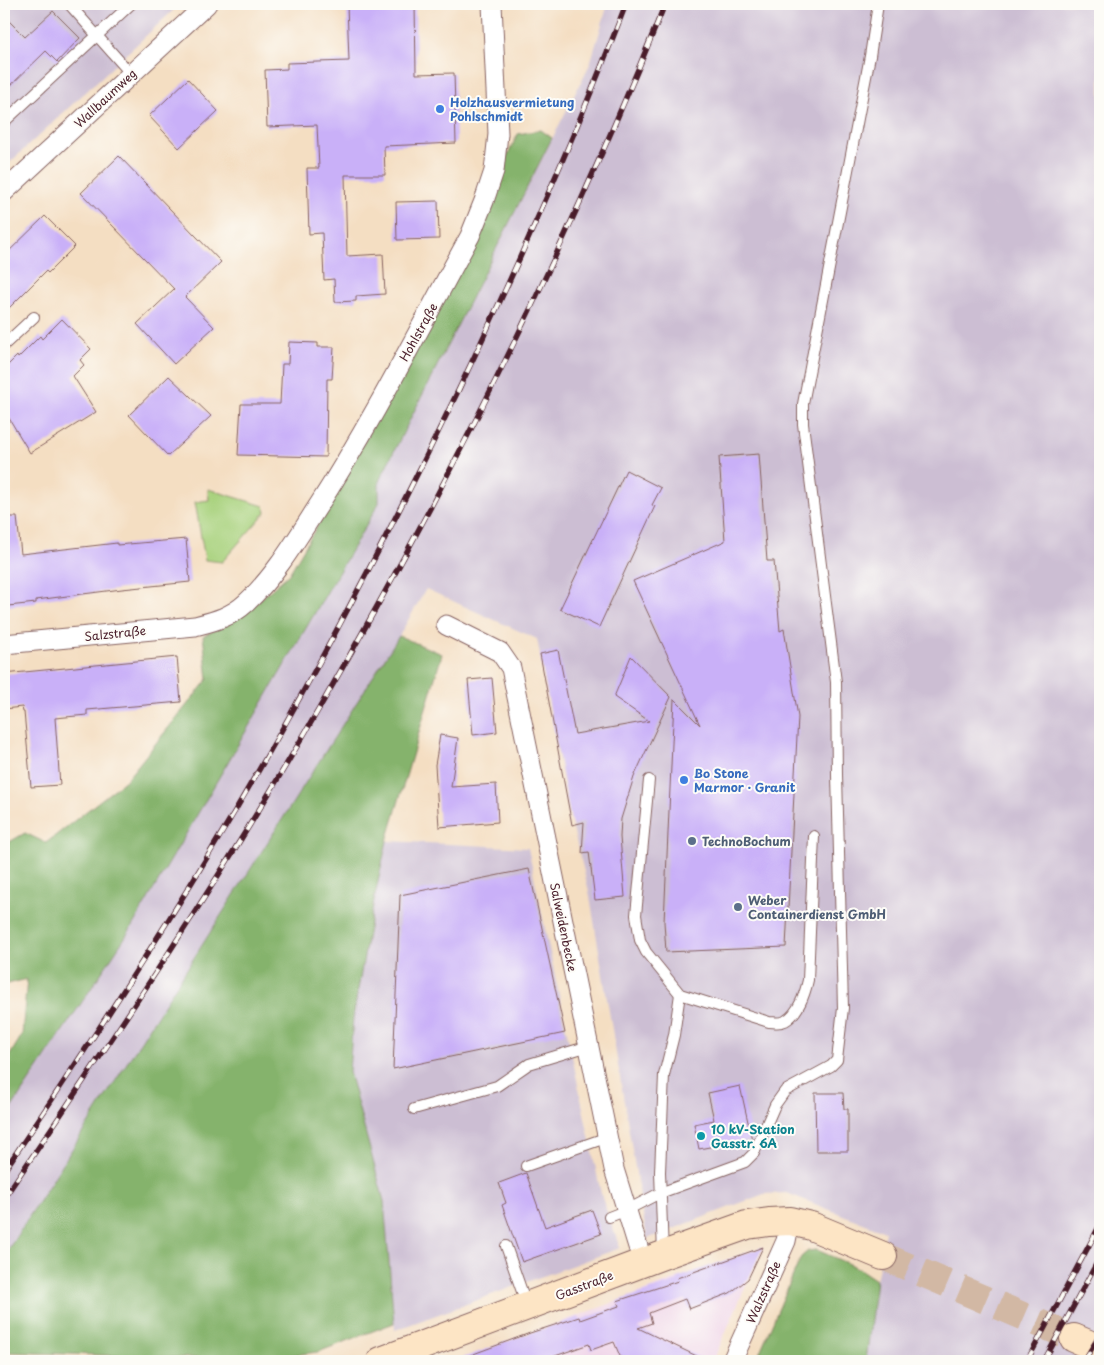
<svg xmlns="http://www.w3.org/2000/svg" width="1104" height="1365" font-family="'Playpen Sans',sans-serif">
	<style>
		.built { fill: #eed0e7 }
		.industrial { fill: #ccbed3 }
		.green { fill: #a7d17c; stroke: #787854 }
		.forest { fill: #85b36c; stroke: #68694c }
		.building { fill: #c9b0f8 }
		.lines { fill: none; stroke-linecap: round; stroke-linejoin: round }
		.secondary-tunnel { stroke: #d2b8a4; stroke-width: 28; stroke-dasharray: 28 14; stroke-linecap: butt }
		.lane-casing { stroke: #866260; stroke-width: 12 }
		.street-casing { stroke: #866260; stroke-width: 21 }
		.secondary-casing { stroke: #866260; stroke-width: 30 }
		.lane { stroke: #fff; stroke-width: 10 }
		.street { stroke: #fff; stroke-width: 19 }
		.secondary { stroke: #fde5c5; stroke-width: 28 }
		.rail-casing { stroke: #4a1f2b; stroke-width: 5.5 }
		.rail { stroke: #fdfcf7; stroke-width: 4; stroke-dasharray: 11; stroke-linecap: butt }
		.shop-dot { fill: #3f7fe0; stroke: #fdfcf7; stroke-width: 2 }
		.service-dot { fill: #5c6f8a; stroke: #fdfcf7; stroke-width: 2 }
		.culture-dot { fill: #0f9aa8; stroke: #fdfcf7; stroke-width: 2 }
		.labels { text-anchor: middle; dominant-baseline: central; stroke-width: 4; stroke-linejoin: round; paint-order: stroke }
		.street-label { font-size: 12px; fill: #4a1f2b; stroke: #fdfcf7 }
		.shop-label { font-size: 12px; font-weight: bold; fill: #366cbe; stroke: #fdfcf7; text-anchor: start }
		.service-label { font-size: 12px; font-weight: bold; fill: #4e5e75; stroke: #fdfcf7; text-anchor: start }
		.culture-label { font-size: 12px; font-weight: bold; fill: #0d838f; stroke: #fdfcf7; text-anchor: start }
	</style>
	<rect width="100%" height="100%" fill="#fdfcf7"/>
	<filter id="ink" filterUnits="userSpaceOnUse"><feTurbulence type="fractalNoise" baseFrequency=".02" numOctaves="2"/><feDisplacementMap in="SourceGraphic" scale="10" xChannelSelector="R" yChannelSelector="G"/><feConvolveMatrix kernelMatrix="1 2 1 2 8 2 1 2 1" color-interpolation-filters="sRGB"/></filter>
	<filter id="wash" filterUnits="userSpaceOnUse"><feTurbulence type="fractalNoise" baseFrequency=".0096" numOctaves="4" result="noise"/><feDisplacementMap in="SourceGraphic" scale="20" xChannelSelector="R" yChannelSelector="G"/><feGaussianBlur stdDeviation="1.12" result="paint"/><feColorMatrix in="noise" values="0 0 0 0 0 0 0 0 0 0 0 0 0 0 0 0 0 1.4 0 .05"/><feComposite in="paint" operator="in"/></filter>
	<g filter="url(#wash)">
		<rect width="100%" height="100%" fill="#f4dec2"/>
		<!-- built -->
		<polygon class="built" points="750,1252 757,1260 713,1361 456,1361"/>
		<!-- industrial -->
		<g class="industrial">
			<polygon points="4,4 180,4 4,168"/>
			<polygon points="608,4 1100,4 1100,1361 866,1361 876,1281 886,1232 787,1193 764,1194 647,1239 589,891 572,825 563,780 537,639 426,589 399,636 4,1256 4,1119 130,930 379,503 379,481 590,64"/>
			<polygon points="387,841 528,848 602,1198 620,1248 395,1330 384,1201 349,1072 353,1018 374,900"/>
		</g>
		<!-- green -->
		<polygon class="green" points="208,489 264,506 266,512 222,562 205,560 195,502 209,500"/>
		<!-- forest -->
		<g class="forest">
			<polygon points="541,130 552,138 379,481 379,503 130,930 4,1119 4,1065 22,1035 27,979 4,985 4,845 25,833 46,843 126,780 208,679 203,636 240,617 289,574 346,477 438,296 518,134"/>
			<polygon points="399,636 442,654 387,841 374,900 353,1018 349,1072 384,1201 394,1323 318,1352 252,1360 4,1352 4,1256"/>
			<polygon points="817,1250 858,1268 876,1280 866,1361 756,1361 801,1257 808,1251"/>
		</g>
		<g id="blocks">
			<!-- building -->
			<g class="building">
				<polygon points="347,4 415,4 416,74 454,73 456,143 384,146 385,175 345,175 347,256 383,254 385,294 356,296 356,301 335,302 334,279 324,280 322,233 309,234 307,168 319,168 317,125 267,127 265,70 287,69 287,63 349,61"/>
				<polygon points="53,11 80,38 57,62 46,51 4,92 4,16 25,37"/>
				<polygon points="188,79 218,111 179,148 149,116"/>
				<polygon points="119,156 221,262 185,297 214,327 174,364 137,324 174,289 81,193"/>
				<polygon points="438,201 439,239 397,240 396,202"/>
				<polygon points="45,216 75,246 48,273 46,271 4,313 4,256"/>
				<polygon points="62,319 91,349 80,360 84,365 73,376 96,412 30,453 4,410 4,369 17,356 18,358 40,336 42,339"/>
				<polygon points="289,342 318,343 318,347 334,347 332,379 327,379 326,457 238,455 241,404 280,404 282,364 288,364"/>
				<polygon points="169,376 211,416 168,456 129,415"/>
				<polygon points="759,454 767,561 774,561 780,631 784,629 798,717 786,947 666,952 664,922 674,699 700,725 633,581 725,541 719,457"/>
				<polygon points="626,470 661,488 652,505 655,506 599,627 560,609"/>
				<polygon points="4,517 17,517 21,554 117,543 117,545 186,539 190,582 122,589 36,600 36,603 8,606 4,561"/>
				<polygon points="558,650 575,734 649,721 614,697 631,656 671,697 634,777 621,819 620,837 625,897 595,900 589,852 582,853 584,822 572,825 540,654"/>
				<polygon points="177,657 181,702 87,710 87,715 55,718 60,785 31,787 24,712 23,712 22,707 4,709 4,674"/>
				<polygon points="492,678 497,732 473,735 468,680"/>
				<polygon points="440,735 458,738 451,787 496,784 498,822 439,827 435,765"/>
				<polygon points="529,869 565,1033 393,1069 400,895"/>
				<polygon points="740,1086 752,1140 720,1147 720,1145 699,1149 694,1124 714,1120 708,1093"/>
				<polygon points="815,1093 843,1093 844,1109 848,1109 848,1151 816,1151"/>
				<polygon points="526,1173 545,1227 592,1210 601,1234 522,1262 502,1205 506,1203 499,1183"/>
				<polygon points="763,1247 748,1279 730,1293 689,1309 685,1299 649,1313 652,1323 638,1328 707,1361 622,1361 614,1342 591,1350 589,1344 541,1361 461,1361 460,1359 530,1333 579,1317 580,1320 619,1306 617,1301 678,1281 677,1278"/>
			</g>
		</g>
	</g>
	<g filter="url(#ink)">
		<use href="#blocks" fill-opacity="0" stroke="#866260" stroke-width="1"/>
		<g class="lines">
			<!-- secondary-tunnel -->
			<polyline class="secondary-tunnel" points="883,1256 1074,1338"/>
			<defs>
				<g id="lane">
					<polyline points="69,4 131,74"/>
					<polyline points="4,122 131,4"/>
					<polyline points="4,345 34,317"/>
					<path d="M 649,780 L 636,915 L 640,940 L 646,952 L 680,994 L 769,1022 C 774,1022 779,1024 785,1021 C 798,1014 805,994 808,980 L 814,836"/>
					<polyline points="414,1109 497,1086 529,1064 589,1046"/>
					<polyline points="526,1166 608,1137"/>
					<polyline points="609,1217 627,1210 660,1193 745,1162 754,1153 775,1105 785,1091 831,1066 837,1060 843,1008 837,775 836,682 803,424 803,404 870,56 878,4"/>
					<polyline points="506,1246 527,1306"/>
					<polyline points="663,1254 660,1172 664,1075 674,1035 680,994"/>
				</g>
				<g id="street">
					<polyline points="4,192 207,4"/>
					<polyline points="446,625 500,652 511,668 614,1169 643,1263"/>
					<path d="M 4,644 L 195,626 C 214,621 231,617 246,603 C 276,575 298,537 320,503 C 375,417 421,325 470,236 L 484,201 L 494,171 L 498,134 L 492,4"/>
					<polyline points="732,1361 786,1241 790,1221"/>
				</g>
				<g id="secondary">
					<polyline points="1074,1338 1100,1349"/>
					<polyline points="381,1361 663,1255 747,1225 769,1222 790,1221 811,1226 883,1256"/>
				</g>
			</defs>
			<!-- lane casing -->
			<use href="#lane" class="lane-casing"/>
			<!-- street casing -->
			<use href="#street" class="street-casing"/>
			<!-- secondary casing -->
			<use href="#secondary" class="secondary-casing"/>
			<!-- lane -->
			<use href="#lane" class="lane"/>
			<!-- street -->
			<use href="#street" class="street"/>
			<!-- secondary -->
			<use href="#secondary" class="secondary"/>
			<defs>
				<g id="rail">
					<path d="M 4,1171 C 71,1072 137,972 200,869 C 295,714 380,553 459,389 C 519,263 576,134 626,4"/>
					<path d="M 4,1198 C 114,1037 223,876 320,707 C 451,481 567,246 665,4"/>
					<polyline points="1027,1361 1100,1225"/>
					<polyline points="1044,1361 1100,1257"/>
					<polyline points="1084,1361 1100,1335"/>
				</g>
			</defs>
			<!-- rail casing -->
			<use href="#rail" class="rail-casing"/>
			<!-- rail -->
			<use href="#rail" class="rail"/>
		</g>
	</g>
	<!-- markers -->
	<g class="shop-dot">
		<circle cx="440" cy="109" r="5"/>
		<circle cx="684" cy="780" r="5"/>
	</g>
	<g class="service-dot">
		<circle cx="692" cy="841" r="5"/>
		<circle cx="738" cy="907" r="5"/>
	</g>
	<circle class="culture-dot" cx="701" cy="1136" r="5"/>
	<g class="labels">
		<!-- street labels -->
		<g class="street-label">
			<text transform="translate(105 98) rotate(-43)">Wallbaumweg</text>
			<text transform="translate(418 332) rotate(-61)">Hohlstraße</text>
			<text transform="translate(115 633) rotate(-6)">Salzstraße</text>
			<text transform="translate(564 927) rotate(78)">Salweidenbecke</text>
			<text transform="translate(584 1285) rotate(-21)">Gasstraße</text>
			<text transform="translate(763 1292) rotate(-66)">Walzstraße</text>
		</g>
		<!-- shop labels -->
		<g class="shop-label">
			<text x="450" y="102">Holzhausvermietung<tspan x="450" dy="14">Pohlschmidt</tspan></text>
			<text x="694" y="773">Bo Stone<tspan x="694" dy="14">Marmor · Granit</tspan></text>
		</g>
		<!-- service labels -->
		<g class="service-label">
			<text x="702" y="841">TechnoBochum</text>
			<text x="748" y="900">Weber<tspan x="748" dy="14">Containerdienst GmbH</tspan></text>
		</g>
		<!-- culture labels -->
		<g class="culture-label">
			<text x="711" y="1129">10 kV-Station<tspan x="711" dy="14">Gasstr. 6A</tspan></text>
		</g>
	</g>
	<!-- margin -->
	<rect width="1104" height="1365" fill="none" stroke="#fdfcf7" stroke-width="20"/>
</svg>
